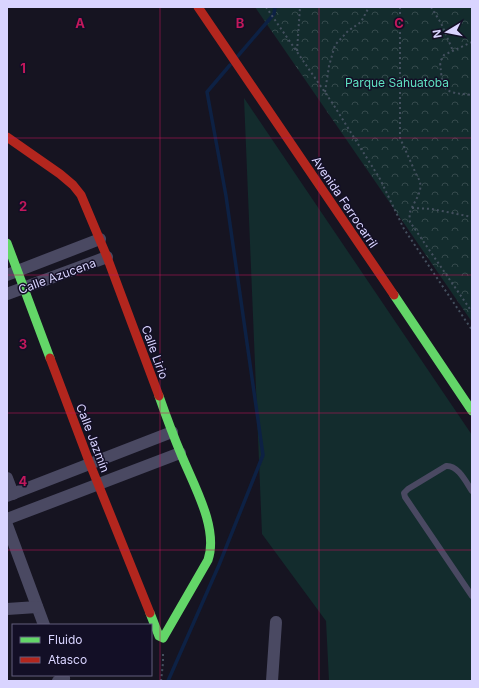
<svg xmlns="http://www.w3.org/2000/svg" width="479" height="688" font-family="Inter,sans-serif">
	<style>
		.grass { fill: #132c2d }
		.park { fill: url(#park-crowns) }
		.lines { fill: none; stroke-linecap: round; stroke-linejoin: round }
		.stream { stroke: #0d2144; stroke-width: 3.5 }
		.path { stroke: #44505f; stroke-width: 2; stroke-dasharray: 2 3; stroke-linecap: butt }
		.lane { stroke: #4a4962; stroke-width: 6 }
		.street { stroke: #4a4962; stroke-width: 12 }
		.fast { stroke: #63d668; stroke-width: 9 }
		.jam { stroke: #b3261e; stroke-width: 9 }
		.grid { fill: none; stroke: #c2185b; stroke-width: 1; stroke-opacity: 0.55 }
		.labels { text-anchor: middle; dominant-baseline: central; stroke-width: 3; stroke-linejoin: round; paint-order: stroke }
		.park-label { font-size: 12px; fill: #5fe0c0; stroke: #130f26 }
		.street-label { font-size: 12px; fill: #d9d4ff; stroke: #130f26 }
		.grid-label { font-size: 13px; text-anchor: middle; font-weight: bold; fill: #c2185b; stroke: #130f26; stroke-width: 3; stroke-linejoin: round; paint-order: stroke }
	</style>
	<defs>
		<pattern id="park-crowns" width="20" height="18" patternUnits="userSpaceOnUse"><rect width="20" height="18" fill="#132c2d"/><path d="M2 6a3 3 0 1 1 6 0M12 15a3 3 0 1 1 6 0" fill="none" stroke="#354a4c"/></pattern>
	</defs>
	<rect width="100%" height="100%" fill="#161421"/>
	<!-- grass -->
	<polygon class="grass" points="244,98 472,435 472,681 329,681 326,621 262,534"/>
	<!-- park -->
	<polygon class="park" points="255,7 472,7 472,322"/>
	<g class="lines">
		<!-- stream -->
		<g class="stream">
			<polyline points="237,57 274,14 275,7"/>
			<polyline points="168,681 219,565 263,455 226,196 207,92 230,65"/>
		</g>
		<!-- path -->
		<g class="path">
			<polyline points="266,7 333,104 380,179 404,229 472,330"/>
			<path d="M 400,7 L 400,138 L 417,176 C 426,189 415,199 410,212 C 409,214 410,219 410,222 L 472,312"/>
			<polyline points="431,7 441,23 453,51"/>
			<path d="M 472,42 L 444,55 L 440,62 C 443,92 442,92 472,95"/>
			<polyline points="297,51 300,7"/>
			<polyline points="325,92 329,66 335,45 348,31 361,22 369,7"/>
			<polyline points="412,208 432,209 472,217"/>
			<polyline points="161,681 163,663 163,652"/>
		</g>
		<!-- lane -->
		<path class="lane" d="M 472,491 C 466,482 458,465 446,466 L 408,489 L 404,493 L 405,497 L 472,596"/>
		<!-- street -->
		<g class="street">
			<polyline points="7,275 100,239"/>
			<polyline points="7,294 107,257"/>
			<polyline points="7,478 13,494"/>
			<polyline points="7,496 172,432"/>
			<polyline points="7,519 180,453"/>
			<polyline points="7,525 44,625"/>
			<polyline points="7,609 37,607"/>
			<polyline points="58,681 64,678 63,675"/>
			<polyline points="272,681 276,622"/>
		</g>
		<!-- fast -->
		<g class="fast">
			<polyline points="7,243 50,358"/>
			<polyline points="394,295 472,411"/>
			<path d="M 150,613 L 159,636 L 163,638 L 208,560 C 219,528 193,484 181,454 C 173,435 166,416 159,396"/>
		</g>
		<!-- jam -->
		<g class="jam">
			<polyline points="198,7 394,295"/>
			<polyline points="7,137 60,174 73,185 81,195 107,257 159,396"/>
			<polyline points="50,358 90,464 150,613"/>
		</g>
	</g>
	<!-- grid -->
	<path class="grid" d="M 160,7 L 160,681M 319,7 L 319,681M 7,138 L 472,138M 7,275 L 472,275M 7,413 L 472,413M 7,550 L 472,550"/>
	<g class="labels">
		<!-- park labels -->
		<g class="park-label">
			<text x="397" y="82">Parque Sahuatoba</text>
		</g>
		<!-- street labels -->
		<g class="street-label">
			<text transform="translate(345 202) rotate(56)">Avenida Ferrocarril</text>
			<text transform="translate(57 276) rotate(-20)">Calle Azucena</text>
			<text transform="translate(155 352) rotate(70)">Calle Lirio</text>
			<text transform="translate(93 438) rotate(69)">Calle Jazmín</text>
		</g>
	</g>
	<g class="grid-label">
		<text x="80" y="28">A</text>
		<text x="240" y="28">B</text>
		<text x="399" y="28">C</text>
		<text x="23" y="73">1</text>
		<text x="23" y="211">2</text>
		<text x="23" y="349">3</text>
		<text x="23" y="486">4</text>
	</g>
	<!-- border -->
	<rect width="479" height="688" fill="none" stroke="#d9d4ff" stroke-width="16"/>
	<!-- legend -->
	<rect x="12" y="624" width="140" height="52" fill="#130f26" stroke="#625e7d"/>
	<rect x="20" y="637" width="20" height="6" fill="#63d668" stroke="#625e7d"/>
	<text x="48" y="644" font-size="12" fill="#d9d4ff">Fluido</text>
	<rect x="20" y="657" width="20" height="6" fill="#b3261e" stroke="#625e7d"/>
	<text x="48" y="664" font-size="12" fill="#d9d4ff">Atasco</text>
	<!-- north arrow -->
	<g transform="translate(447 32) rotate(260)" stroke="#130f26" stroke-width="3" paint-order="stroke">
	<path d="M0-3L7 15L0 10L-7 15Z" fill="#d9d4ff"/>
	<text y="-6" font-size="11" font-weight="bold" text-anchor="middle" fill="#d9d4ff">N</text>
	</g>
</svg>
